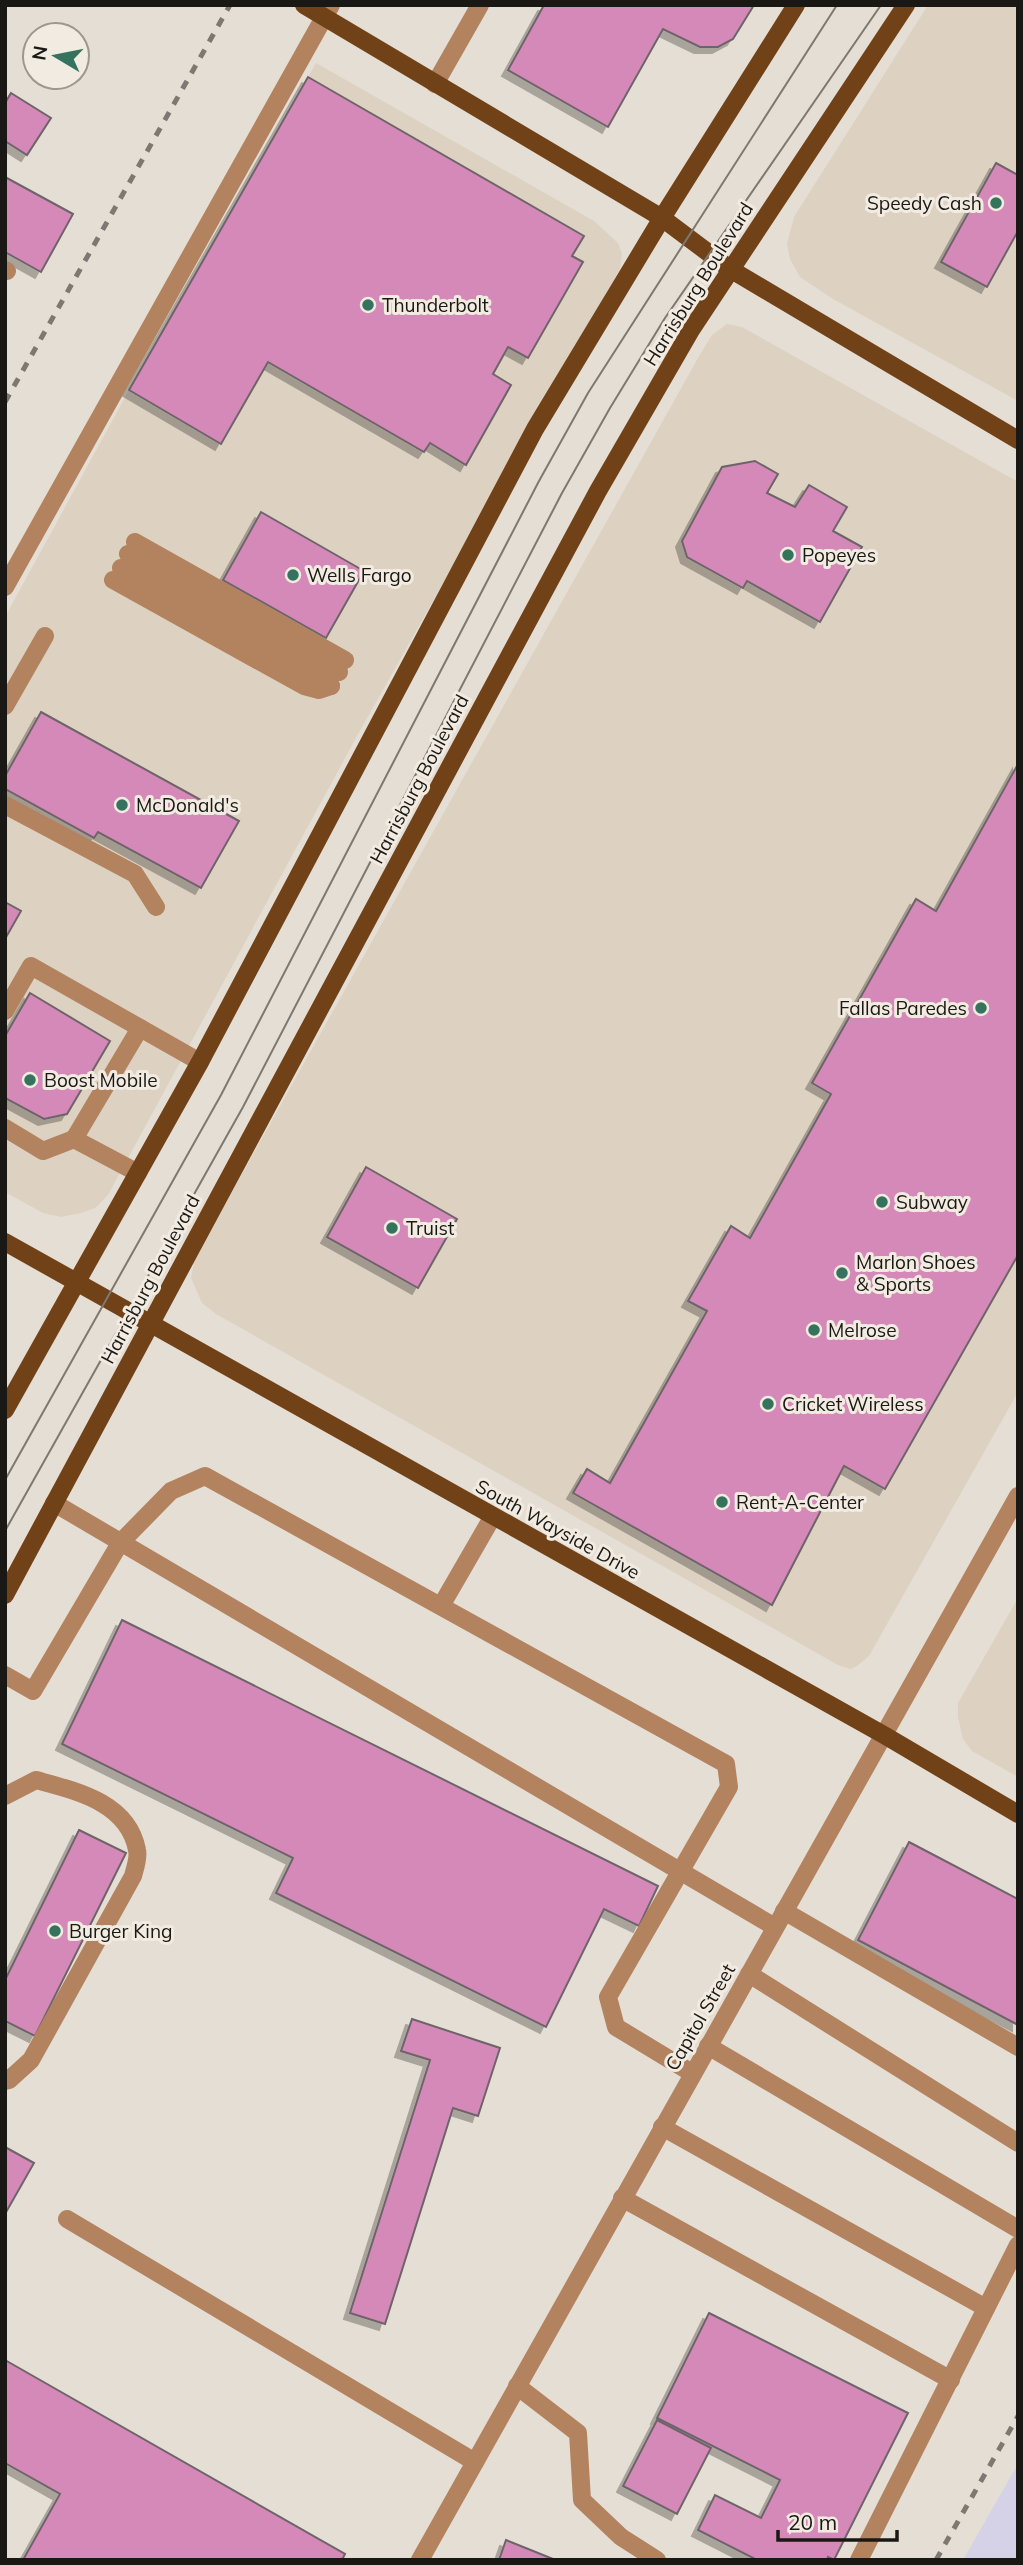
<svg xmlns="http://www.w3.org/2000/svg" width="1023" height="2565" font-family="Mulish,sans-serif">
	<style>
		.built { fill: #ddd2c1 }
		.industrial { fill: #d5d2e7 }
		.building { fill: #d489b8; stroke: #6e6469; stroke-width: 2; filter: url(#shadow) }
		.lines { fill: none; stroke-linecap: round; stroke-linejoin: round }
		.minor { stroke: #b38360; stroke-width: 18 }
		.major { stroke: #714117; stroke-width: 18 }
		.tram { stroke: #7d7871; stroke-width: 2 }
		.rail { stroke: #7d7871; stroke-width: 5; stroke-dasharray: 9 9; stroke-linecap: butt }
		.poi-dot { fill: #36735f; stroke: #f2ebe1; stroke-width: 2.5 }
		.labels { text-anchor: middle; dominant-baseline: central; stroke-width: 6; stroke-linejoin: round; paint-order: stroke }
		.poi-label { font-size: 19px; fill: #1a1814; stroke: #f2ebe1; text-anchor: start }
		.street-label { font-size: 19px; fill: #1a1814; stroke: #f2ebe1 }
	</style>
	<defs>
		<filter id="shadow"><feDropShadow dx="-6" dy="6" stdDeviation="0" flood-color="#0004"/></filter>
	</defs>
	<rect width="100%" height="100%" fill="#e5ded4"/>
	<!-- built -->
	<g class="built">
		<polygon points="928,5 1018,5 1018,401 833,299 800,277 790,259 787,244 794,217"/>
		<polygon points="316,63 594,221 618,243 622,254 620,269 357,736 108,1195 95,1208 81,1213 61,1217 43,1213 5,1192 5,617 129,390"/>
		<polygon points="727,324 742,327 1018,482 1018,1392 869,1656 857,1666 850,1669 838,1665 216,1314 202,1303 191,1278 195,1258 698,358 712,335"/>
		<polygon points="1018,1598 1018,1777 972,1751 963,1739 958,1717 958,1703"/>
	</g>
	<!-- industrial -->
	<polygon class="industrial" points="1018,2464 1018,2560 963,2560"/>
	<!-- building -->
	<g class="building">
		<polygon points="544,5 754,5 733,39 718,47 700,47 663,29 608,127 508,70"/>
		<polygon points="308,77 584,236 572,256 583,262 528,358 508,347 493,374 511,385 466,465 430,443 424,452 268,362 221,444 129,390"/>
		<polygon points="11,93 51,118 27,155 5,141 5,103"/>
		<polygon points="996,163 1018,175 1018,231 987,287 941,262"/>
		<polygon points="5,177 73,214 41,272 5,252"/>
		<polygon points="755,461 778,474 767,493 795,507 809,485 847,507 833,531 862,547 820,622 747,581 743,588 687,557 682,541 722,467"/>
		<polygon points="261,512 364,571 326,638 223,580"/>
		<polygon points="41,712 239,821 201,888 98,832 94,838 5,789 5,776"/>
		<polygon points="1018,764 1018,1255 885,1489 844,1466 772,1605 573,1493 587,1469 610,1483 707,1311 688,1301 731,1226 750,1238 831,1094 812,1083 916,899 936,911"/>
		<polygon points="5,902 21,911 5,939"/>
		<polygon points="30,993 110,1041 67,1114 44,1119 5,1098 5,1036"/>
		<polygon points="366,1167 457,1219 418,1288 327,1237"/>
		<polygon points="122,1620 658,1886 639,1926 604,1909 546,2027 276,1893 293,1858 62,1744"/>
		<polygon points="79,1830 126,1853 35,2036 5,2021 5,1980"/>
		<polygon points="909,1842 1018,1899 1018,2025 858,1940"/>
		<polygon points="412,2019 500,2048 478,2116 453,2108 385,2324 350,2313 430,2060 401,2051"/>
		<polygon points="5,2147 34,2163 5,2214"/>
		<polygon points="709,2313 908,2413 834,2560 828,2557 827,2560 757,2560 698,2530 715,2495 761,2518 780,2480 657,2418"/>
		<polygon points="5,2360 345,2554 342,2560 23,2560 60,2494 5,2463"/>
		<polygon points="657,2420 711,2448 677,2514 623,2486"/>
		<polygon points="506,2540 553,2559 553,2560 499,2560"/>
	</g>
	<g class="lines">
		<!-- minor -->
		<g class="minor">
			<polyline points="435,84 480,5"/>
			<polyline points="5,270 7,271"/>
			<polyline points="135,542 345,660"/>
			<polyline points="128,554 339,672"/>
			<polyline points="121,568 331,686"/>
			<polyline points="113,580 304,686 319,690 331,686"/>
			<polyline points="5,587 331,5"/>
			<polyline points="5,706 45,636"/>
			<polyline points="5,805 135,874 156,907"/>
			<polyline points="5,1011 31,966 200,1062"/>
			<polyline points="5,1128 43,1151 74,1139 138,1173"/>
			<polyline points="74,1139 140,1028"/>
			<polyline points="54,1503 775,1927"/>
			<polyline points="441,1606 493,1516"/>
			<polyline points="5,1675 33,1691 120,1543 171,1491 205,1476 726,1764 729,1787 608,1997 616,2027 692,2073"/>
			<path d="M 5,1796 L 36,1780 C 76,1791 128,1802 137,1850 C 139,1858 135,1868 133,1876 L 31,2060 L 9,2080 L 5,2081"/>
			<polyline points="784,1911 1018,2047"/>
			<polyline points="749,1974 1018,2143"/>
			<polyline points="708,2046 1018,2229"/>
			<polyline points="662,2127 986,2308"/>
			<polyline points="622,2198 951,2380"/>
			<polyline points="67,2219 475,2462"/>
			<polyline points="517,2386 578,2433 582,2500 621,2537 657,2560"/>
			<polyline points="420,2560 1018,1496"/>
			<polyline points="859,2560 1018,2245"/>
		</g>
		<!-- major -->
		<g class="major">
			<polyline points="304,5 662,218 730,269 1018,440"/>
			<polyline points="5,1242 884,1735 1018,1814"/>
			<polyline points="5,1410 200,1062 535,429 662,218 796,5"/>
			<polyline points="5,1595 598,491 691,330 906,5"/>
		</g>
		<!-- tram -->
		<g class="tram">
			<polyline points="5,1480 221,1095 539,481 588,393 837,5"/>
			<polyline points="5,1531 243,1107 562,493 610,408 665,318 881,5"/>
		</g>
		<!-- rail -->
		<g class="rail">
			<polyline points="5,402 230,5"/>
			<polyline points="936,2560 1018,2416"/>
		</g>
	</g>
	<!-- markers -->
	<g class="poi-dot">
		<circle cx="996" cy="203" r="7"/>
		<circle cx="368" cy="305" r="7"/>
		<circle cx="788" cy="555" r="7"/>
		<circle cx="293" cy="575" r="7"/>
		<circle cx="122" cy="805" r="7"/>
		<circle cx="981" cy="1008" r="7"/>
		<circle cx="30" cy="1080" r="7"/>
		<circle cx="882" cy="1202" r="7"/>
		<circle cx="392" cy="1228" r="7"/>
		<circle cx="842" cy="1273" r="7"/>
		<circle cx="814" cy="1330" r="7"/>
		<circle cx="768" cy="1404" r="7"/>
		<circle cx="722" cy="1502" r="7"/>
		<circle cx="55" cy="1931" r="7"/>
	</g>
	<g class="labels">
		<!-- poi labels -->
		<g class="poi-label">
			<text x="982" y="203" text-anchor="end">Speedy Cash</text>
			<text x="382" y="305">Thunderbolt</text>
			<text x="802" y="555">Popeyes</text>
			<text x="307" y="575">Wells Fargo</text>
			<text x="136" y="805">McDonald's</text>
			<text x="967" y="1008" text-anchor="end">Fallas Paredes</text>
			<text x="44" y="1080">Boost Mobile</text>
			<text x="896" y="1202">Subway</text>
			<text x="406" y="1228">Truist</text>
			<text x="856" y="1262">Marlon Shoes<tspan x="856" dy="22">&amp; Sports</tspan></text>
			<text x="828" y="1330">Melrose</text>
			<text x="782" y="1404">Cricket Wireless</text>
			<text x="736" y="1502">Rent-A-Center</text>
			<text x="69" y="1931">Burger King</text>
		</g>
		<!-- street labels -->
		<g class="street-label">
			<text transform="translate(698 284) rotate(-58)">Harrisburg Boulevard</text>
			<text transform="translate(419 779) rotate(-62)">Harrisburg Boulevard</text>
			<text transform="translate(150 1279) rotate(-62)">Harrisburg Boulevard</text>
			<text transform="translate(558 1529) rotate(29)">South Wayside Drive</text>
			<text transform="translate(700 2017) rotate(-60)">Capitol Street</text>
		</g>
	</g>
	<!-- border -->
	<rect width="1023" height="2565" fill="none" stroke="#1a1814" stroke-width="14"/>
	<!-- north arrow -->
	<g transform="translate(56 56) rotate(280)"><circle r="33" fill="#f2ebe1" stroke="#9c978f" stroke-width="2"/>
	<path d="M0-5L12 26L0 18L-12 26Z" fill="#36735f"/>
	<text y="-10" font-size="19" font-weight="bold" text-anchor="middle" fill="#1a1814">N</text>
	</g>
	<!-- scale -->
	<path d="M778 2530v10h119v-10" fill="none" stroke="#1a1814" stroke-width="3.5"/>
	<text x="788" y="2530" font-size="21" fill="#1a1814" stroke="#f2ebe1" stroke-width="5" paint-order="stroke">20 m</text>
</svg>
